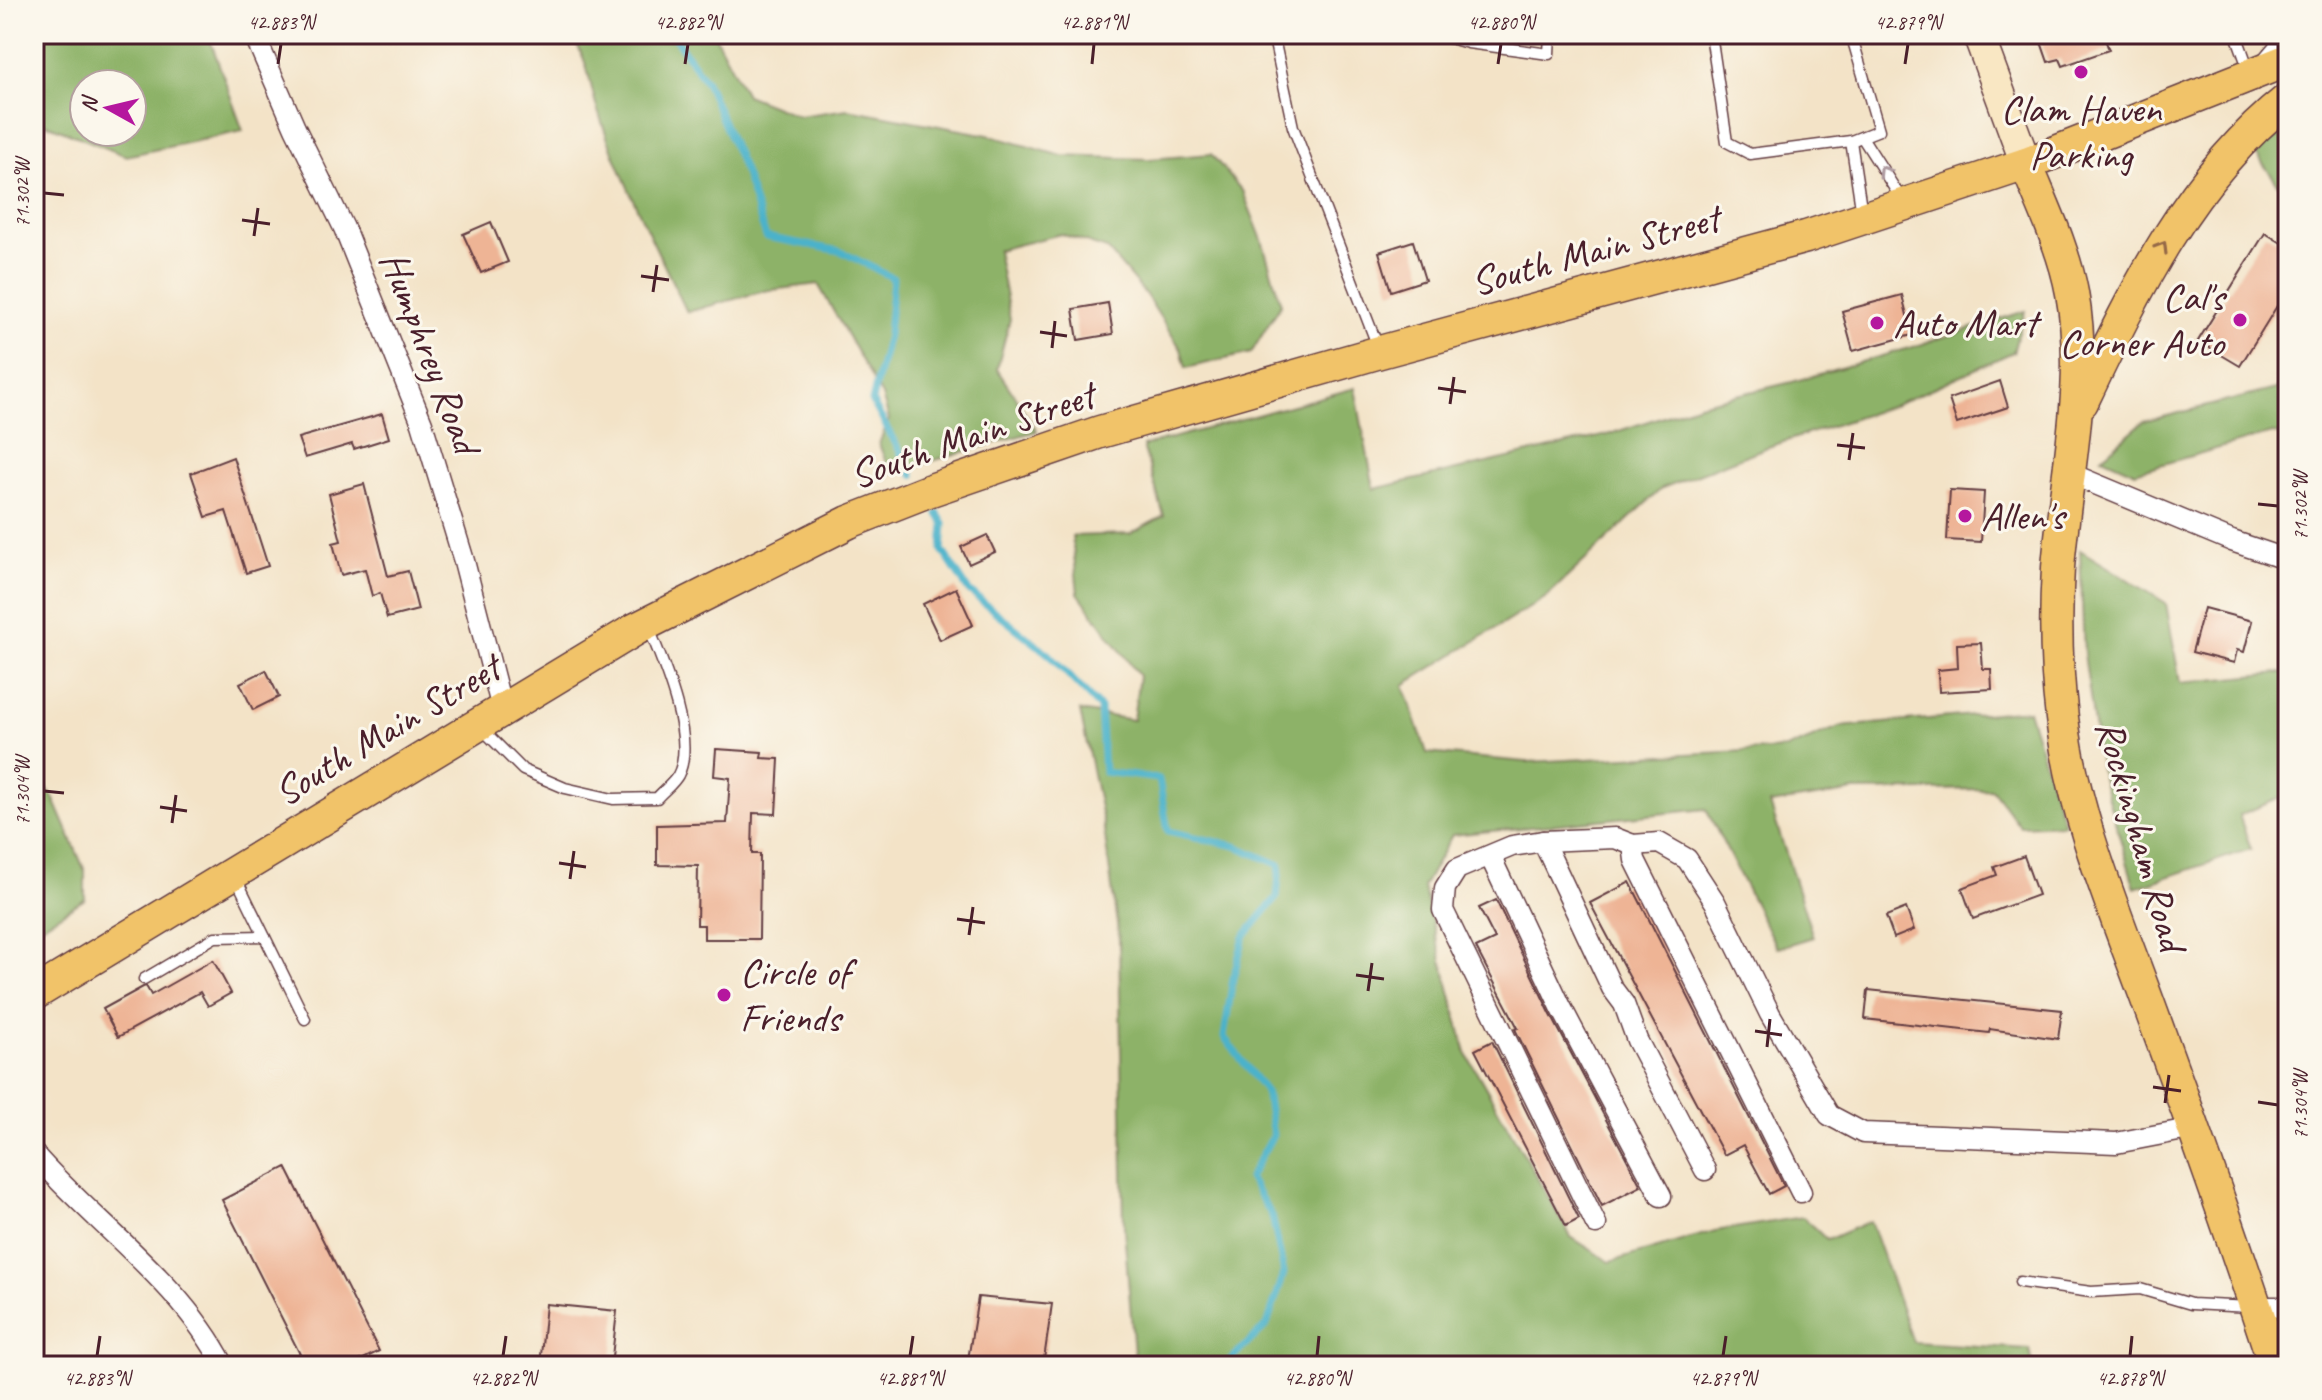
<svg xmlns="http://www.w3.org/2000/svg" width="2322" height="1400" font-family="Caveat,sans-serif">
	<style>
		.forest { fill: #8db267; stroke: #6c6849; stroke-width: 2; fill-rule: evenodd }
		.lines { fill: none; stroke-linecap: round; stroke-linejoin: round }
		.stream { stroke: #4bb2ca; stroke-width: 7 }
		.building { fill: #eeb495 }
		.lane-casing { stroke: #633c42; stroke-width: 13 }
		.street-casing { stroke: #633c42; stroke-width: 23 }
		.secondary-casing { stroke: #633c42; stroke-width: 33 }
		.primary-casing { stroke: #633c42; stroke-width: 35 }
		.lane { stroke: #fff; stroke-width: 10 }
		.street { stroke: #fff; stroke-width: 20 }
		.secondary { stroke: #f9e7c3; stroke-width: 30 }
		.primary { stroke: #f1c369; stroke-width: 32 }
		.oneway { stroke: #ae9aa0 }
		.oneway2 { stroke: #956947 }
		.ticks { fill: none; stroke: #4a1f2b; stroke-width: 3 }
		.poi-dot { fill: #b5179e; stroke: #fbf7ec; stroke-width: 3 }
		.labels { text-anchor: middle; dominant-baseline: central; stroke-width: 6; stroke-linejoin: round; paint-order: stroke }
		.poi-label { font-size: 40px; fill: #4a1f2b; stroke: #fbf7ec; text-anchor: start }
		.street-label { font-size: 40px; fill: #4a1f2b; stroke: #fbf7ec }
		.neatline { fill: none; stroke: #4a1f2b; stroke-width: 3 }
		.ticks-label { font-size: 20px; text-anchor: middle; fill: #4a1f2b }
	</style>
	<rect width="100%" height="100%" fill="#fbf7ec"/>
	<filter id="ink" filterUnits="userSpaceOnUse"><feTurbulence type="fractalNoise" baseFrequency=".0125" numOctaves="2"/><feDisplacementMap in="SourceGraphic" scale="16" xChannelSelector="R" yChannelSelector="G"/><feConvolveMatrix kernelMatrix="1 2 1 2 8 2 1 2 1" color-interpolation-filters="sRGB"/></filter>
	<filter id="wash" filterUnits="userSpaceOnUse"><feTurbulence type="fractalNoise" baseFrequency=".006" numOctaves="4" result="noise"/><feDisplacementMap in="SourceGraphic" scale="32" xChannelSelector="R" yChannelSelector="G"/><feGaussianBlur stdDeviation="1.8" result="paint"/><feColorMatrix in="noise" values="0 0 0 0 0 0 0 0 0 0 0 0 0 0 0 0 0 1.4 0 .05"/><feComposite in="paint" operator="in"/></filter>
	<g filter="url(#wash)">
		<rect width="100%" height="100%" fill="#f3e3c7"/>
		<!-- forest -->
		<g class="forest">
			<path d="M 34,34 L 208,34 L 243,131 L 126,156 L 34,119 ZM 84,84 L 132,84 L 132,132 L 84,132 Z"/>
			<path d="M 570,34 L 714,34 L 746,95 L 799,116 L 848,109 L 988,135 L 1062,156 L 1149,159 L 1211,154 L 1243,192 L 1262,240 L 1281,304 L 1251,353 L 1186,368 L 1181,349 L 1146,295 L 1107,249 L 1061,234 L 997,250 L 1010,319 L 997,369 L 1037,431 L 890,473 L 879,444 L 889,419 L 882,396 L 818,284 L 764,291 L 687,312 C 656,248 622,182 599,114 C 588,83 591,63 570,34 Z"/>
			<polygon points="2288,132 2288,197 2253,150"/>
			<polygon points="2025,311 2013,352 1895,405 1765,448 1662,488 1545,598 1404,685 1427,753 1526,762 1786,749 1839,727 2028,710 2064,824 2020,826 1992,789 1855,791 1770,804 1813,937 1777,948 1706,809 1452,835 1423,887 1466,1053 1571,1237 1610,1262 1715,1231 1803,1217 1827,1240 1870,1221 1913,1342 2029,1349 2032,1366 1135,1366 1124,1228 1119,939 1103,822 1080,711 1133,720 1139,676 1078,593 1072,536 1130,534 1164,516 1143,446 1355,388 1374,489 1607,435 1699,404 1792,382 1916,346"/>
			<polygon points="2288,386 2288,435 2272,433 2135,472 2102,457 2143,422"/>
			<polygon points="2080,550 2166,603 2180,683 2288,672 2288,795 2239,815 2251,849 2135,888 2101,775 2084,654"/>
			<polygon points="34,771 53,797 85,871 85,899 35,930"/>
		</g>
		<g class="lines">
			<!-- stream -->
			<g class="stream">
				<polyline points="672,34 706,82 743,168 766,237 840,251 893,278 888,335 872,401 913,475"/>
				<polyline points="938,514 944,524 942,550 969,591 1047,653 1100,708 1104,772 1159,779 1168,831 1236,846 1280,865 1277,897 1244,937 1233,978 1224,1037 1266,1092 1273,1135 1249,1178 1272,1216 1284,1273 1267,1325 1224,1366"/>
			</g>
		</g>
		<g id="blocks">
			<!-- building -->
			<g class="building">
				<polygon points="2054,34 2103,34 2109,50 2063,66 2060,59 2048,62 2040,39"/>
				<polygon points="491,222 508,262 481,273 463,234"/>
				<polygon points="2265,233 2288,247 2288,288 2240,366 2198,341"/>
				<polygon points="1413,241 1425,280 1391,291 1379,252"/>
				<polygon points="1902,295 1912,335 1853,351 1842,311"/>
				<polygon points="1108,303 1113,334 1078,340 1073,309"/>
				<polygon points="2000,381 2008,407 1957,424 1949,399"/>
				<polygon points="382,414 389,438 354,449 352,444 305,458 298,438"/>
				<polygon points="233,457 268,566 246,573 226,511 206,517 191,473"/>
				<polygon points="364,484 388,576 408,571 418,610 387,618 380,593 372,596 365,569 341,575 333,543 341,541 329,494"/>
				<polygon points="1950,490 1984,492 1981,542 1947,540"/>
				<polygon points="987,535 995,552 969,564 961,547"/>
				<polygon points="956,588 973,625 940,640 923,604"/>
				<polygon points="2204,608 2252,621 2244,652 2237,650 2234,663 2192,652"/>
				<polygon points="1981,643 1983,669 1991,669 1992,689 1939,692 1938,670 1958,668 1957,644"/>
				<polygon points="266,670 279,697 253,710 240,683"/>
				<polygon points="716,749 762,752 761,758 779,759 776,814 753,813 752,854 760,854 759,939 704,939 704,925 697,925 698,866 657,865 657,825 727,823 730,778 714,776"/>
				<polygon points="2024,856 2038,895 1973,919 1962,888 1997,875 1994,867"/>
				<polygon points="1630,882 1784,1186 1769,1194 1743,1145 1724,1155 1590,903"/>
				<polygon points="1496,900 1550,1013 1641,1186 1602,1206 1515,1029 1518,1028 1476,948 1495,939 1479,908"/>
				<polygon points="1906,908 1914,930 1894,938 1886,916"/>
				<polygon points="213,960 231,993 208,1006 200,992 118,1037 103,1009 143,987 146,986 151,995"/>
				<polygon points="1868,990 2062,1010 2058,1039 1990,1029 1989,1033 1865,1019"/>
				<polygon points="1492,1041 1579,1219 1566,1226 1475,1050"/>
				<polygon points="286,1167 379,1351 350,1366 306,1366 222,1200"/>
				<polygon points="978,1297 1052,1304 1043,1366 967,1366"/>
				<polygon points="546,1304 617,1311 611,1366 540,1366"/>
			</g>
		</g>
	</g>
	<g filter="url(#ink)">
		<use href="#blocks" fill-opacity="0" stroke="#633c42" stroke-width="2"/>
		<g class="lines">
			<defs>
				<g id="lane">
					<polyline points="1273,34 1293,127 1378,347"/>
					<polyline points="1435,34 1468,43 1549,54 1550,34"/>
					<polyline points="1711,34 1727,142 1750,154 1851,141 1879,130 1851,34"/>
					<polyline points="2236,34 2250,73"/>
					<polyline points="2262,60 2284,34"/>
					<polyline points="1862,137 1902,200"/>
					<polyline points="1851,141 1862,214"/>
					<path d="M 482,729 L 523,770 L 565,788 L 613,799 L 657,798 C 663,791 674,783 678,775 C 697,740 662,660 648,626"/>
					<polyline points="236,878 305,1019"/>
					<polyline points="144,979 215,937 264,936"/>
					<polyline points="2020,1282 2091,1292 2140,1289 2191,1304 2250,1307"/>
				</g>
				<g id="street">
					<polyline points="254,34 295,128 344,228 422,423 464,561 502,709"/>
					<polyline points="2069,473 2232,541 2288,560"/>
					<polyline points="1543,841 1612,988 1624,1004 1637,1040 1705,1170"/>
					<polyline points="1633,845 1635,860 1801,1192"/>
					<polyline points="1490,856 1561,1007 1661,1196"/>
					<path d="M 34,1154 C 96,1225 180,1281 224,1366"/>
					<polyline points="1596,1224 1443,910 1445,888 1457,869 1512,846 1543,841 1615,838 1633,845 1659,843 1687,859 1715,902 1770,1014 1829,1115 1863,1133 2116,1143 2194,1128"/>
					<polyline points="2256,1307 2288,1307"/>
				</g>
				<polyline id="secondary" points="1978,34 2026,164"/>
				<g id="primary">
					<path d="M 2026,164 C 2043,206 2064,249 2072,293 C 2089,385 2065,477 2058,568 C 2055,617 2056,669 2062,718 C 2074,817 2115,912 2149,1005 C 2193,1125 2236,1245 2275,1366"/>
					<path d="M 2082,402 C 2135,291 2189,177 2288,99"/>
					<polyline points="34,994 636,629 849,522 928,491 1100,432 1380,352 1806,237 2026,164 2288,60"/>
				</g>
			</defs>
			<!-- lane casing -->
			<use href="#lane" class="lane-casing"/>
			<!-- street casing -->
			<use href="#street" class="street-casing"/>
			<!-- secondary casing -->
			<use href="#secondary" class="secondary-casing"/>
			<!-- primary casing -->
			<use href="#primary" class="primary-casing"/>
			<!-- lane -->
			<use href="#lane" class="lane"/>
			<!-- street -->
			<use href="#street" class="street"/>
			<!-- secondary -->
			<use href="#secondary" class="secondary"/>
			<!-- primary -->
			<use href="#primary" class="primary"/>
		</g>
		<!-- one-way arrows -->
		<defs><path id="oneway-chevron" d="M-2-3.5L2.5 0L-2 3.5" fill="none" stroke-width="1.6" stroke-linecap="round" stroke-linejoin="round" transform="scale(2)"/></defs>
		<use class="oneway" href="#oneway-chevron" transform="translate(1884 171) rotate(-122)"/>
		<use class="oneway2" href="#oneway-chevron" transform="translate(2162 247) rotate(-59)"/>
	</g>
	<!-- ticks -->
	<path class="ticks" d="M 278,64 L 281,44M 685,64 L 688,44M 1092,64 L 1094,44M 1498,64 L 1501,44M 1905,64 L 1908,44M 44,193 L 64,195M 242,220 L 270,224M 254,236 L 258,208M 641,276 L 669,280M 653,292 L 657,265M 1040,332 L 1067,336M 1052,348 L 1055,321M 1438,388 L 1466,392M 1450,404 L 1454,377M 1837,445 L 1865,448M 1849,460 L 1853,433M 2258,504 L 2278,506M 44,791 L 64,793M 160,807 L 187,811M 172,823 L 176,795M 559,863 L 586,867M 570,879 L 574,851M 957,919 L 985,923M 969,935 L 973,907M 1356,975 L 1384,979M 1368,991 L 1372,963M 1755,1031 L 1782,1035M 1767,1047 L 1770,1019M 2153,1087 L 2181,1091M 2258,1102 L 2278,1105M 2165,1103 L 2169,1075M 97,1356 L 100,1336M 503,1356 L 506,1336M 910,1356 L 913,1336M 1317,1356 L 1319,1336M 1723,1356 L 1726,1336M 2130,1356 L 2132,1336"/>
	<!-- markers -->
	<g class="poi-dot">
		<circle cx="2081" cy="72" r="8"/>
		<circle cx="2240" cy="320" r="8"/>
		<circle cx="1877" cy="323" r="8"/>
		<circle cx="1965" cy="516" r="8"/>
		<circle cx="724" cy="995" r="8"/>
	</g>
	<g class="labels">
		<!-- poi labels -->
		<g class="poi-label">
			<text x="2081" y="109" text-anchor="middle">Clam Haven<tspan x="2081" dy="46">Parking</tspan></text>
			<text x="2224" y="297" text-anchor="end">Cal's<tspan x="2224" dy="46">Corner Auto</tspan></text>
			<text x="1893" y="323">Auto Mart</text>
			<text x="1981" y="516">Allen's</text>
			<text x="740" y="972">Circle of<tspan x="740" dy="46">Friends</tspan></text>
		</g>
		<!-- street labels -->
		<g class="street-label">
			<text transform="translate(1595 250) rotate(-15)">South Main Street</text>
			<text transform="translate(430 352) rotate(69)">Humphrey Road</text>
			<text transform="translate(972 435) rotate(-19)">South Main Street</text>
			<text transform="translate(387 730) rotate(-31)">South Main Street</text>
			<text transform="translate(2141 835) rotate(74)">Rockingham Road</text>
		</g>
	</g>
	<!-- margin -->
	<rect width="2322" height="1400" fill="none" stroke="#fbf7ec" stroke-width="88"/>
	<!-- north arrow -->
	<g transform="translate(108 108) rotate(278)"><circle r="38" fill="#fbf7ec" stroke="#b4a19f" stroke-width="2"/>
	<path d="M0-6L14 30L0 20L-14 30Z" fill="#b5179e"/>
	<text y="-12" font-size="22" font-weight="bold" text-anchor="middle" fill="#4a1f2b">N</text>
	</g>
	<rect x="44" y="44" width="2234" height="1312" class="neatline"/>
	<g class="ticks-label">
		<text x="281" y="29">42.883°N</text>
		<text x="688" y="29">42.882°N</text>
		<text x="1094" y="29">42.881°N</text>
		<text x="1501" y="29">42.880°N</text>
		<text x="1908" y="29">42.879°N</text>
		<text transform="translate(22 193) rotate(-90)" y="7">71.302°W</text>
		<text transform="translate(2300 506) rotate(-90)" y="7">71.302°W</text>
		<text transform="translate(22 791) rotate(-90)" y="7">71.304°W</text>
		<text transform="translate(2300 1105) rotate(-90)" y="7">71.304°W</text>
		<text x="97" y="1385">42.883°N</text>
		<text x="503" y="1385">42.882°N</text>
		<text x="910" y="1385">42.881°N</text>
		<text x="1317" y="1385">42.880°N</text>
		<text x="1723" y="1385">42.879°N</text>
		<text x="2130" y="1385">42.878°N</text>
	</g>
</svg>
